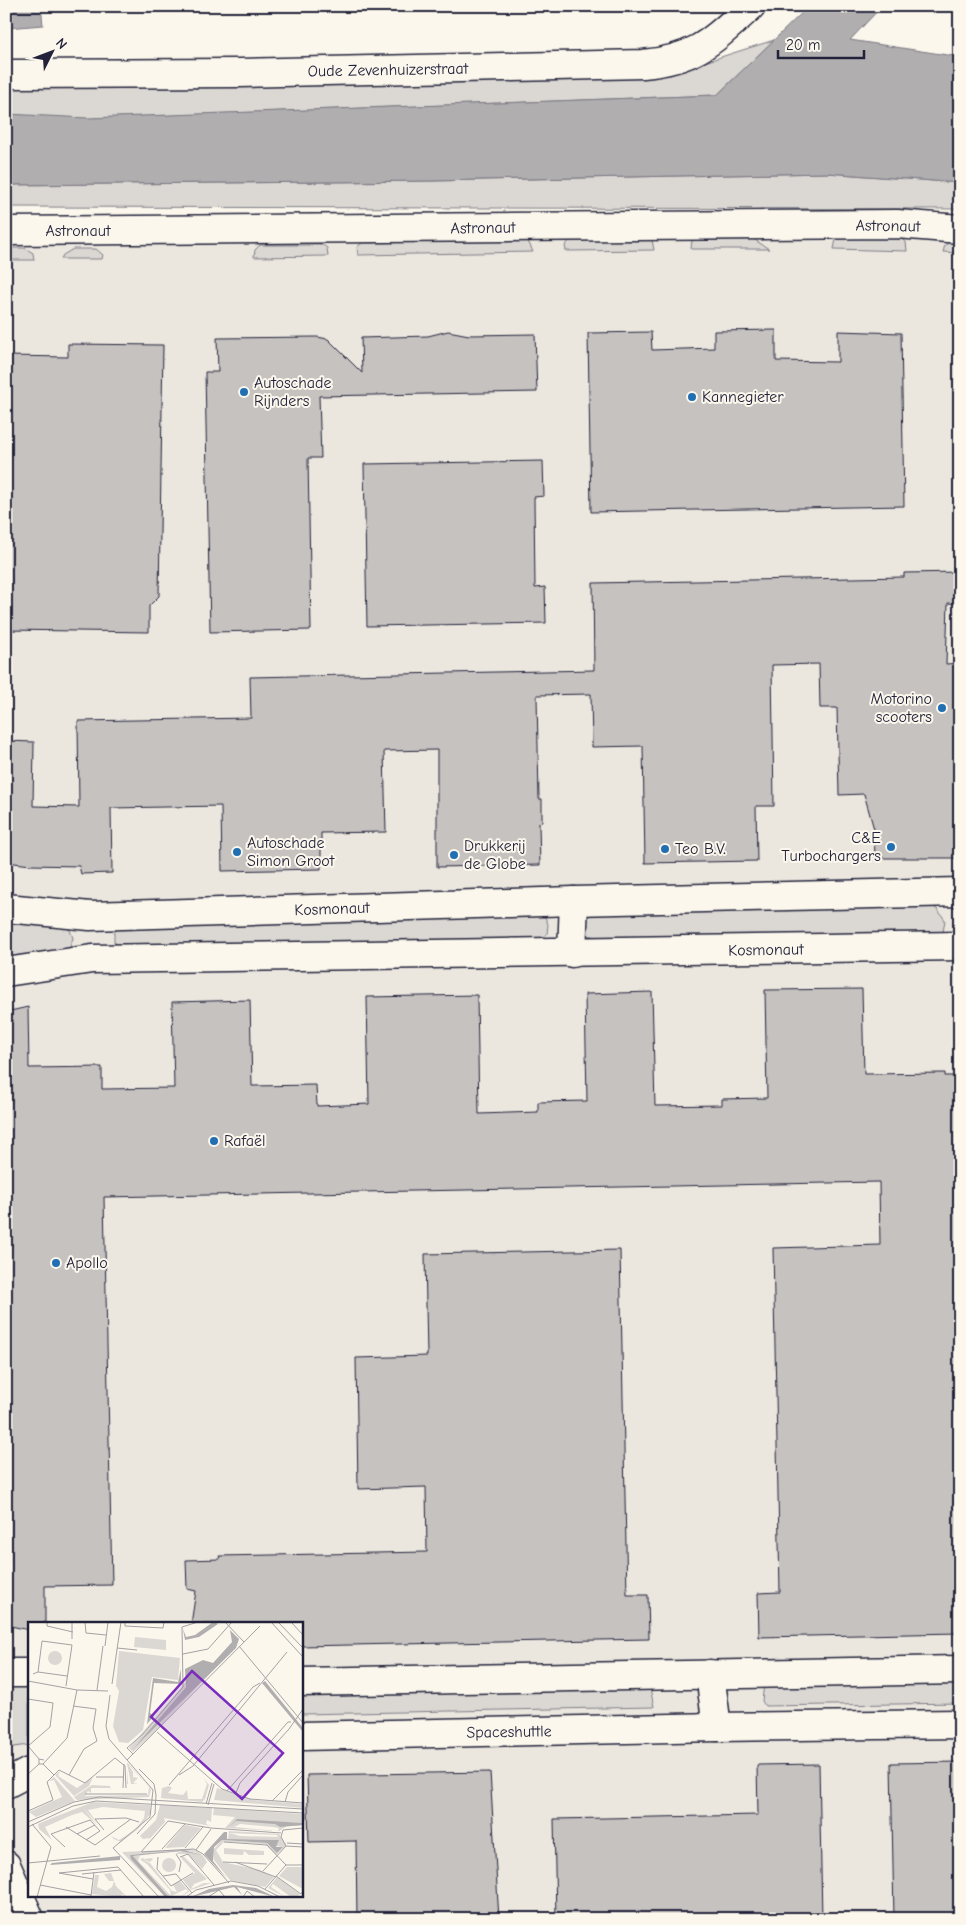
<svg xmlns="http://www.w3.org/2000/svg" width="966" height="1925" font-family="'Comic Neue',sans-serif">
	<style>
		.built { fill: #ebe7df; fill-rule: evenodd }
		.green { fill: #dbd8d3; stroke: #7e7d87 }
		.water { fill: #b1aeb0; stroke: #787681 }
		.building { fill: #c6c2c0; stroke: #22223b }
		.lines { fill: none; stroke-linecap: round; stroke-linejoin: round }
		.street-casing { stroke: #22223b; stroke-width: 31 }
		.street { stroke: #fbf7ec; stroke-width: 28 }
		.poi-dot { fill: #1f6fb2; stroke: #fbf7ec; stroke-width: 2 }
		.labels { text-anchor: middle; dominant-baseline: central; stroke-width: 4; stroke-linejoin: round; paint-order: stroke }
		.street-label { font-size: 16px; fill: #22223b; stroke: #fbf7ec }
		.poi-label { font-size: 16px; fill: #22223b; stroke: #fbf7ec; text-anchor: start }
		.inset-road { fill: none; stroke: #a4a2a5; stroke-width: 1 }
		.view { fill: #7b2cbf; fill-opacity: 0.15; stroke: #7b2cbf; stroke-width: 2.5 }
		.inset-edge { fill: none; stroke: #22223b; stroke-width: 2.5 }
	</style>
	<rect width="100%" height="100%" fill="#fbf7ec"/>
	<filter id="ink" filterUnits="userSpaceOnUse"><feTurbulence type="fractalNoise" baseFrequency=".02" numOctaves="2"/><feDisplacementMap in="SourceGraphic" scale="10" xChannelSelector="R" yChannelSelector="G"/><feConvolveMatrix kernelMatrix="1 2 1 2 8 2 1 2 1" color-interpolation-filters="sRGB"/></filter>
	<g filter="url(#ink)">
		<!-- built -->
		<path class="built" d="M 960,233 L 960,1919 L 6,1919 L 6,237 ZM 29,1624 L 301,1624 L 301,1896 L 29,1896 Z"/>
		<!-- green -->
		<g class="green">
			<polygon points="774,40 717,95 73,119 6,114 6,84 683,69"/>
			<polygon points="827,173 960,183 960,209 6,207 6,185 432,181"/>
			<polygon points="696,237 750,237 769,249 691,249 692,240"/>
			<polygon points="842,237 901,239 906,242 907,251 834,249 836,239"/>
			<polygon points="570,240 652,240 654,250 566,251 565,246"/>
			<polygon points="528,241 533,252 358,255 357,247 362,243"/>
			<polygon points="952,241 960,241 960,253 943,252 945,245"/>
			<polygon points="260,245 323,245 327,248 328,256 254,257 255,250"/>
			<polygon points="6,248 25,248 33,253 34,260 6,260"/>
			<polygon points="73,249 96,249 103,255 102,259 61,259 63,255"/>
			<polygon points="932,906 938,910 945,920 943,932 602,938 588,935 585,925 587,915 598,913"/>
			<polygon points="544,915 548,924 547,934 537,942 124,949 114,942 114,933 119,926"/>
			<polygon points="6,920 61,925 70,930 73,938 70,947 61,952 6,962"/>
			<polygon points="960,1676 960,1703 765,1706 762,1701 764,1683"/>
			<polygon points="6,1683 29,1684 29,1745 6,1748"/>
			<polygon points="649,1683 654,1707 301,1714 301,1689"/>
		</g>
		<!-- water -->
		<g class="water">
			<polygon points="6,6 41,6 43,25 6,28"/>
			<polygon points="809,6 882,6 850,40 960,57 960,183 827,173 432,181 6,185 6,114 88,118 717,95"/>
		</g>
		<!-- building -->
		<g class="building">
			<polygon points="776,330 776,361 838,362 838,331 901,333 904,506 591,512 588,333 651,332 652,350 714,348 714,331"/>
			<polygon points="448,331 469,335 535,334 537,392 319,396 321,458 308,458 311,630 210,632 205,372 218,372 217,338 317,337 328,339 362,373 361,338 428,336"/>
			<polygon points="68,344 163,345 159,596 149,606 149,632 6,630 6,356 68,357"/>
			<polygon points="543,461 544,496 534,497 535,588 545,587 546,623 367,626 364,464"/>
			<polygon points="960,572 960,604 948,603 946,664 960,663 960,858 875,858 874,829 864,794 839,795 837,708 820,708 819,664 772,665 774,806 756,806 757,861 645,863 643,746 592,747 591,694 537,695 539,799 542,799 542,822 539,823 540,865 437,867 437,750 384,751 386,832 321,833 321,869 222,871 221,806 111,808 112,873 81,874 79,866 31,865 6,862 6,741 34,742 33,806 79,807 78,721 251,718 250,677 594,670 593,583 904,577 904,573"/>
			<polygon points="862,989 864,1074 945,1073 945,1076 960,1076 960,1633 759,1637 758,1593 780,1592 773,1248 880,1245 879,1182 104,1197 112,1585 45,1586 45,1624 29,1624 29,1630 6,1625 6,1564 9,1564 6,1459 6,1012 28,1007 29,1068 102,1067 102,1089 174,1088 172,1002 250,1000 252,1086 316,1085 317,1106 369,1104 367,997 477,995 479,1114 538,1112 538,1102 587,1101 585,994 652,992 655,1106 722,1105 722,1099 767,1098 765,990"/>
			<polygon points="620,1250 627,1595 648,1595 649,1639 301,1646 301,1624 191,1624 196,1591 187,1589 186,1560 220,1559 219,1556 427,1552 426,1487 358,1489 356,1358 427,1356 425,1254"/>
			<polygon points="960,1762 960,1919 894,1919 891,1763"/>
			<polygon points="819,1764 822,1919 556,1919 554,1819 758,1815 757,1765"/>
			<polygon points="490,1772 499,1919 357,1919 356,1841 309,1842 307,1775"/>
		</g>
		<g class="lines">
			<defs>
				<g id="street">
					<path d="M 6,74 L 240,73 L 643,64 C 697,59 712,41 751,6"/>
					<polyline points="6,231 897,224 960,229"/>
					<polyline points="6,908 90,916 574,901 960,892"/>
					<polyline points="572,953 574,901"/>
					<polyline points="6,972 92,959 960,946"/>
					<polyline points="6,1673 29,1673"/>
					<polyline points="710,1674 717,1727"/>
					<polyline points="301,1682 960,1670"/>
					<polyline points="301,1736 717,1727 960,1724"/>
					<polyline points="6,1784 29,1772"/>
					<polyline points="6,1865 30,1919"/>
				</g>
			</defs>
			<!-- street casing -->
			<use href="#street" class="street-casing"/>
			<!-- street -->
			<use href="#street" class="street"/>
		</g>
	</g>
	<!-- markers -->
	<g class="poi-dot">
		<circle cx="244" cy="392" r="5"/>
		<circle cx="692" cy="397" r="5"/>
		<circle cx="942" cy="708" r="5"/>
		<circle cx="891" cy="847" r="5"/>
		<circle cx="665" cy="849" r="5"/>
		<circle cx="237" cy="852" r="5"/>
		<circle cx="454" cy="855" r="5"/>
		<circle cx="214" cy="1141" r="5"/>
		<circle cx="56" cy="1263" r="5"/>
	</g>
	<g class="labels">
		<!-- street labels -->
		<g class="street-label">
			<text transform="translate(388 70) rotate(-1)">Oude Zevenhuizerstraat</text>
			<text transform="translate(888 226) rotate(1)">Astronaut</text>
			<text transform="translate(483 228) rotate(-1)">Astronaut</text>
			<text x="78" y="231">Astronaut</text>
			<text transform="translate(332 909) rotate(-2)">Kosmonaut</text>
			<text transform="translate(766 950) rotate(-1)">Kosmonaut</text>
			<text transform="translate(509 1732) rotate(-1)">Spaceshuttle</text>
		</g>
		<!-- poi labels -->
		<g class="poi-label">
			<text x="254" y="383">Autoschade<tspan x="254" dy="18">Rijnders</tspan></text>
			<text x="702" y="397">Kannegieter</text>
			<text x="932" y="699" text-anchor="end">Motorino<tspan x="932" dy="18">scooters</tspan></text>
			<text x="881" y="838" text-anchor="end">C&amp;E<tspan x="881" dy="18">Turbochargers</tspan></text>
			<text x="247" y="843">Autoschade<tspan x="247" dy="18">Simon Groot</tspan></text>
			<text x="464" y="846">Drukkerij<tspan x="464" dy="18">de Globe</tspan></text>
			<text x="675" y="849">Teo B.V.</text>
			<text x="224" y="1141">Rafaël</text>
			<text x="66" y="1263">Apollo</text>
		</g>
	</g>
	<!-- overview -->
	<g transform="translate(28 1622)">
		<rect width="275" height="275" fill="#fbf7ec"/>
		<path d="M 107,15 L 138,18 L 138,28 L 106,25 ZM 205,27 L 128,109 L 105,130 L 101,126 L 158,60 L 158,65 L 104,128 ZM20 36a7 7 0 1 1 14 0a7 7 0 1 1-14 0ZM 91,29 L 152,36 L 150,58 L 124,55 L 115,108 L 100,121 L 91,120 L 85,104 L 91,69 L 88,64 ZM 99,141 L 100,141 L 123,167 L 121,175 L 49,178 L 46,175 L 64,163 L 82,164 L 83,169 L 82,166 L 63,166 L 63,171 L 60,169 L 57,174 L 120,173 L 121,165 L 100,142 L 105,150 L 105,155 L 110,156 L 105,161 L 110,162 L 99,162 L 99,148 L 100,162 L 103,162 ZM 32,149 L 30,154 L 49,166 L 65,155 L 61,164 L 46,174 L 27,153 ZM 26,155 L 47,179 L 8,195 L 1,190 L 34,175 L 26,158 L 21,159 ZM 176,156 L 181,163 L 177,177 L 174,180 L 133,176 L 134,166 L 141,164 L 144,166 L 140,171 L 155,173 L 159,168 L 160,177 L 174,177 L 179,162 ZM 189,166 L 226,178 L 275,182 L 275,186 L 186,178 ZM 65,180 L 122,183 L 123,191 L 110,207 L 93,220 L 86,217 L 83,214 L 91,218 L 107,208 L 116,196 L 117,189 L 75,185 L 60,188 L 70,202 L 55,186 L 69,203 L 54,190 L 44,193 L 17,205 L 24,218 L 11,207 L 10,202 L 24,196 ZM 132,183 L 184,186 L 183,200 L 179,198 L 178,202 L 183,204 L 136,196 L 137,200 L 117,222 L 122,216 L 115,217 L 112,214 L 128,198 ZM 186,186 L 275,192 L 275,201 L 208,199 L 246,201 L 252,205 L 262,202 L 275,204 L 259,204 L 251,209 L 197,206 L 207,195 L 185,193 ZM 212,202 L 245,205 L 251,206 L 250,209 L 206,205 ZM 157,203 L 173,206 L 156,225 L 137,226 ZM 201,209 L 251,212 L 258,222 L 257,225 L 248,233 L 237,222 L 196,220 L 188,228 L 195,240 L 232,248 L 246,255 L 237,265 L 202,258 L 186,238 L 185,228 L 194,218 L 239,221 L 249,231 L 255,225 L 248,224 L 251,218 L 200,217 ZM 201,211 L 249,213 L 250,215 L 212,214 ZM 196,226 L 236,229 L 236,233 L 221,233 L 216,229 L 215,233 L 196,232 ZM 162,227 L 169,229 L 175,234 L 179,240 L 174,247 L 160,232 L 148,232 L 152,229 L 173,232 L 162,229 L 102,233 L 128,266 L 94,230 ZM 125,232 L 112,233 L 110,239 L 143,274 L 142,268 L 119,242 L 114,239 L 112,237 L 116,236 L 116,237 L 123,236 L 125,237 L 122,240 L 113,237 L 122,241 L 144,269 L 149,270 L 145,263 L 152,259 L 161,269 L 161,270 L 152,275 L 160,269 L 158,267 L 141,275 L 105,234 ZM 155,234 L 179,257 L 166,262 L 163,267 L 176,261 L 183,261 L 163,268 L 155,258 L 167,251 L 153,236 ZM134 243a7 7 0 1 1 14 0a7 7 0 1 1-14 0ZM 259,245 L 275,245 L 275,267 L 251,254 ZM 83,251 L 88,264 L 99,275 L 93,272 L 95,275 L 64,272 L 67,253 L 71,253 L 69,265 L 78,269 L 84,265 L 86,259 L 81,259 L 76,252 ZM 249,255 L 272,272 L 269,275 L 263,275 L 245,262 L 243,265 L 257,275 L 240,266 Z" fill="#dbd8d3" fill-rule="evenodd"/>
		<path d="M 185,0 L 196,4 L 190,2 L 171,15 L 157,18 L 155,7 L 158,15 L 167,13 ZM 202,8 L 211,17 L 208,26 L 104,128 L 158,65 L 157,47 L 175,38 L 185,41 L 204,20 ZM 153,47 L 153,62 L 126,61 L 122,91 L 126,94 L 119,102 L 125,56 L 150,60 ZM 237,59 L 275,106 L 275,110 L 234,61 ZM 209,197 L 275,201 L 275,203 L 252,205 L 247,202 L 208,199 L 201,205 ZM 196,210 L 199,210 L 199,217 L 251,218 L 248,225 L 255,225 L 249,231 L 239,221 L 194,218 L 186,225 L 185,239 L 199,257 L 176,232 ZM 156,228 L 174,233 L 152,229 L 105,234 L 141,275 L 137,275 L 103,237 L 102,233 ZM 92,234 L 92,238 L 22,243 L 24,241 ZM 205,263 L 228,266 L 247,275 L 209,265 L 214,273 L 206,265 L 163,275 L 181,267 Z" fill="#b1aeb0"/>
		<path class="inset-road" d="M 19,0 L 19,4 L 45,10M 44,0 L 44,17M 57,0 L 58,11 L 78,13M 97,0 L 97,4 L 135,6 L 136,0M 197,0 L 216,20M 243,0 L 275,35M 250,0 L 275,26M 263,0 L 275,13M 77,24 L 80,0M 211,24 L 275,101M 89,26 L 109,28M 155,32 L 180,27 L 204,0M 10,50 L 14,19 L 44,23 L 38,64M 5,52 L 10,50 L 39,54M 0,59 L 49,68M 84,62 L 93,0M 49,68 L 80,69M 69,68 L 75,24M 82,73 L 78,104 L 81,117 L 125,168 L 122,195 L 85,226 L 131,275M 0,77 L 25,81 L 22,105 L 0,124M 129,110 L 194,167 L 222,177 L 275,181M 0,124 L 11,137M 105,132 L 99,126 L 115,112 L 155,65 L 154,5 L 170,0M 99,138 L 232,4M 11,142 L 15,142 L 39,116 L 49,68M 15,142 L 26,153M 97,144 L 98,166M 0,152 L 11,142 L 11,137 L 16,138M 41,153 L 57,161 L 87,136 L 97,144M 151,153 L 165,144 L 259,30M 68,155 L 95,155M 141,163 L 225,65 L 232,61M 95,166 L 96,142M 199,169 L 260,100 L 263,100M 57,172 L 119,172M 207,173 L 212,161 L 261,107 L 275,87M 244,179 L 275,148M 257,180 L 260,170 L 275,153M 178,182 L 184,161M 180,183 L 186,162M 0,189 L 25,178 L 19,160 L 31,148 L 41,153 L 56,127 L 69,119 L 65,106 L 68,87 L 45,84M 0,200 L 46,180 L 71,175 L 275,187M 4,202 L 23,225 L 9,275M 0,205 L 45,184 L 68,179 L 275,191M 38,205 L 67,223 L 103,197M 76,208 L 67,197 L 98,196 L 111,200M 49,212 L 67,203M 109,212 L 127,192 L 128,173 L 126,162 L 111,147M 196,220 L 239,223 L 258,243 L 275,243M 259,221 L 275,222M 258,224 L 275,225M 37,225 L 23,212 L 62,198 L 72,209 L 58,218M 157,226 L 175,205M 134,227 L 157,202M 168,228 L 183,207M 113,230 L 140,199 L 183,206 L 253,211M 114,230 L 166,227 L 175,232 L 201,261M 148,232 L 153,240 L 151,250M 130,235 L 129,247 L 143,264 L 165,251M 152,235 L 160,232 L 186,263M 195,240 L 239,242M 207,240 L 248,255M 0,241 L 72,234M 235,249 L 258,224 L 253,215 L 255,208 L 275,206M 54,252 L 93,248M 135,254 L 148,252 L 164,271M 248,254 L 273,272 L 275,269M 65,257 L 31,251 L 90,245 L 116,275M 12,263 L 63,273M 237,267 L 258,243M 63,274 L 66,250M 158,275 L 168,268 L 203,259 L 230,264 L 252,275M 180,275 L 191,268 L 197,275M 215,275 L 219,269 L 227,275"/>
		<path class="view" d="M 164,49 L 255,131 L 214,177 L 123,95 Z"/>
		<rect width="275" height="275" class="inset-edge"/>
	</g>
	<!-- margin -->
	<rect width="966" height="1925" fill="none" stroke="#fbf7ec" stroke-width="25"/>
	<rect x="12" y="12" width="941" height="1900" fill="none" stroke="#22223b" stroke-width="2" filter="url(#ink)"/>
	<!-- north arrow -->
	<g transform="translate(52 52) rotate(48)" stroke="#fbf7ec" stroke-width="4" paint-order="stroke">
	<path d="M0-4L9 19L0 12L-9 19Z" fill="#22223b"/>
	<text y="-8" font-size="14" font-weight="bold" text-anchor="middle" fill="#22223b">N</text>
	</g>
	<!-- scale -->
	<path d="M778 50v8h86v-8" fill="none" stroke="#22223b" stroke-width="2.5"/>
	<text x="786" y="50" font-size="15" fill="#22223b" stroke="#fbf7ec" stroke-width="4" paint-order="stroke">20 m</text>
</svg>
